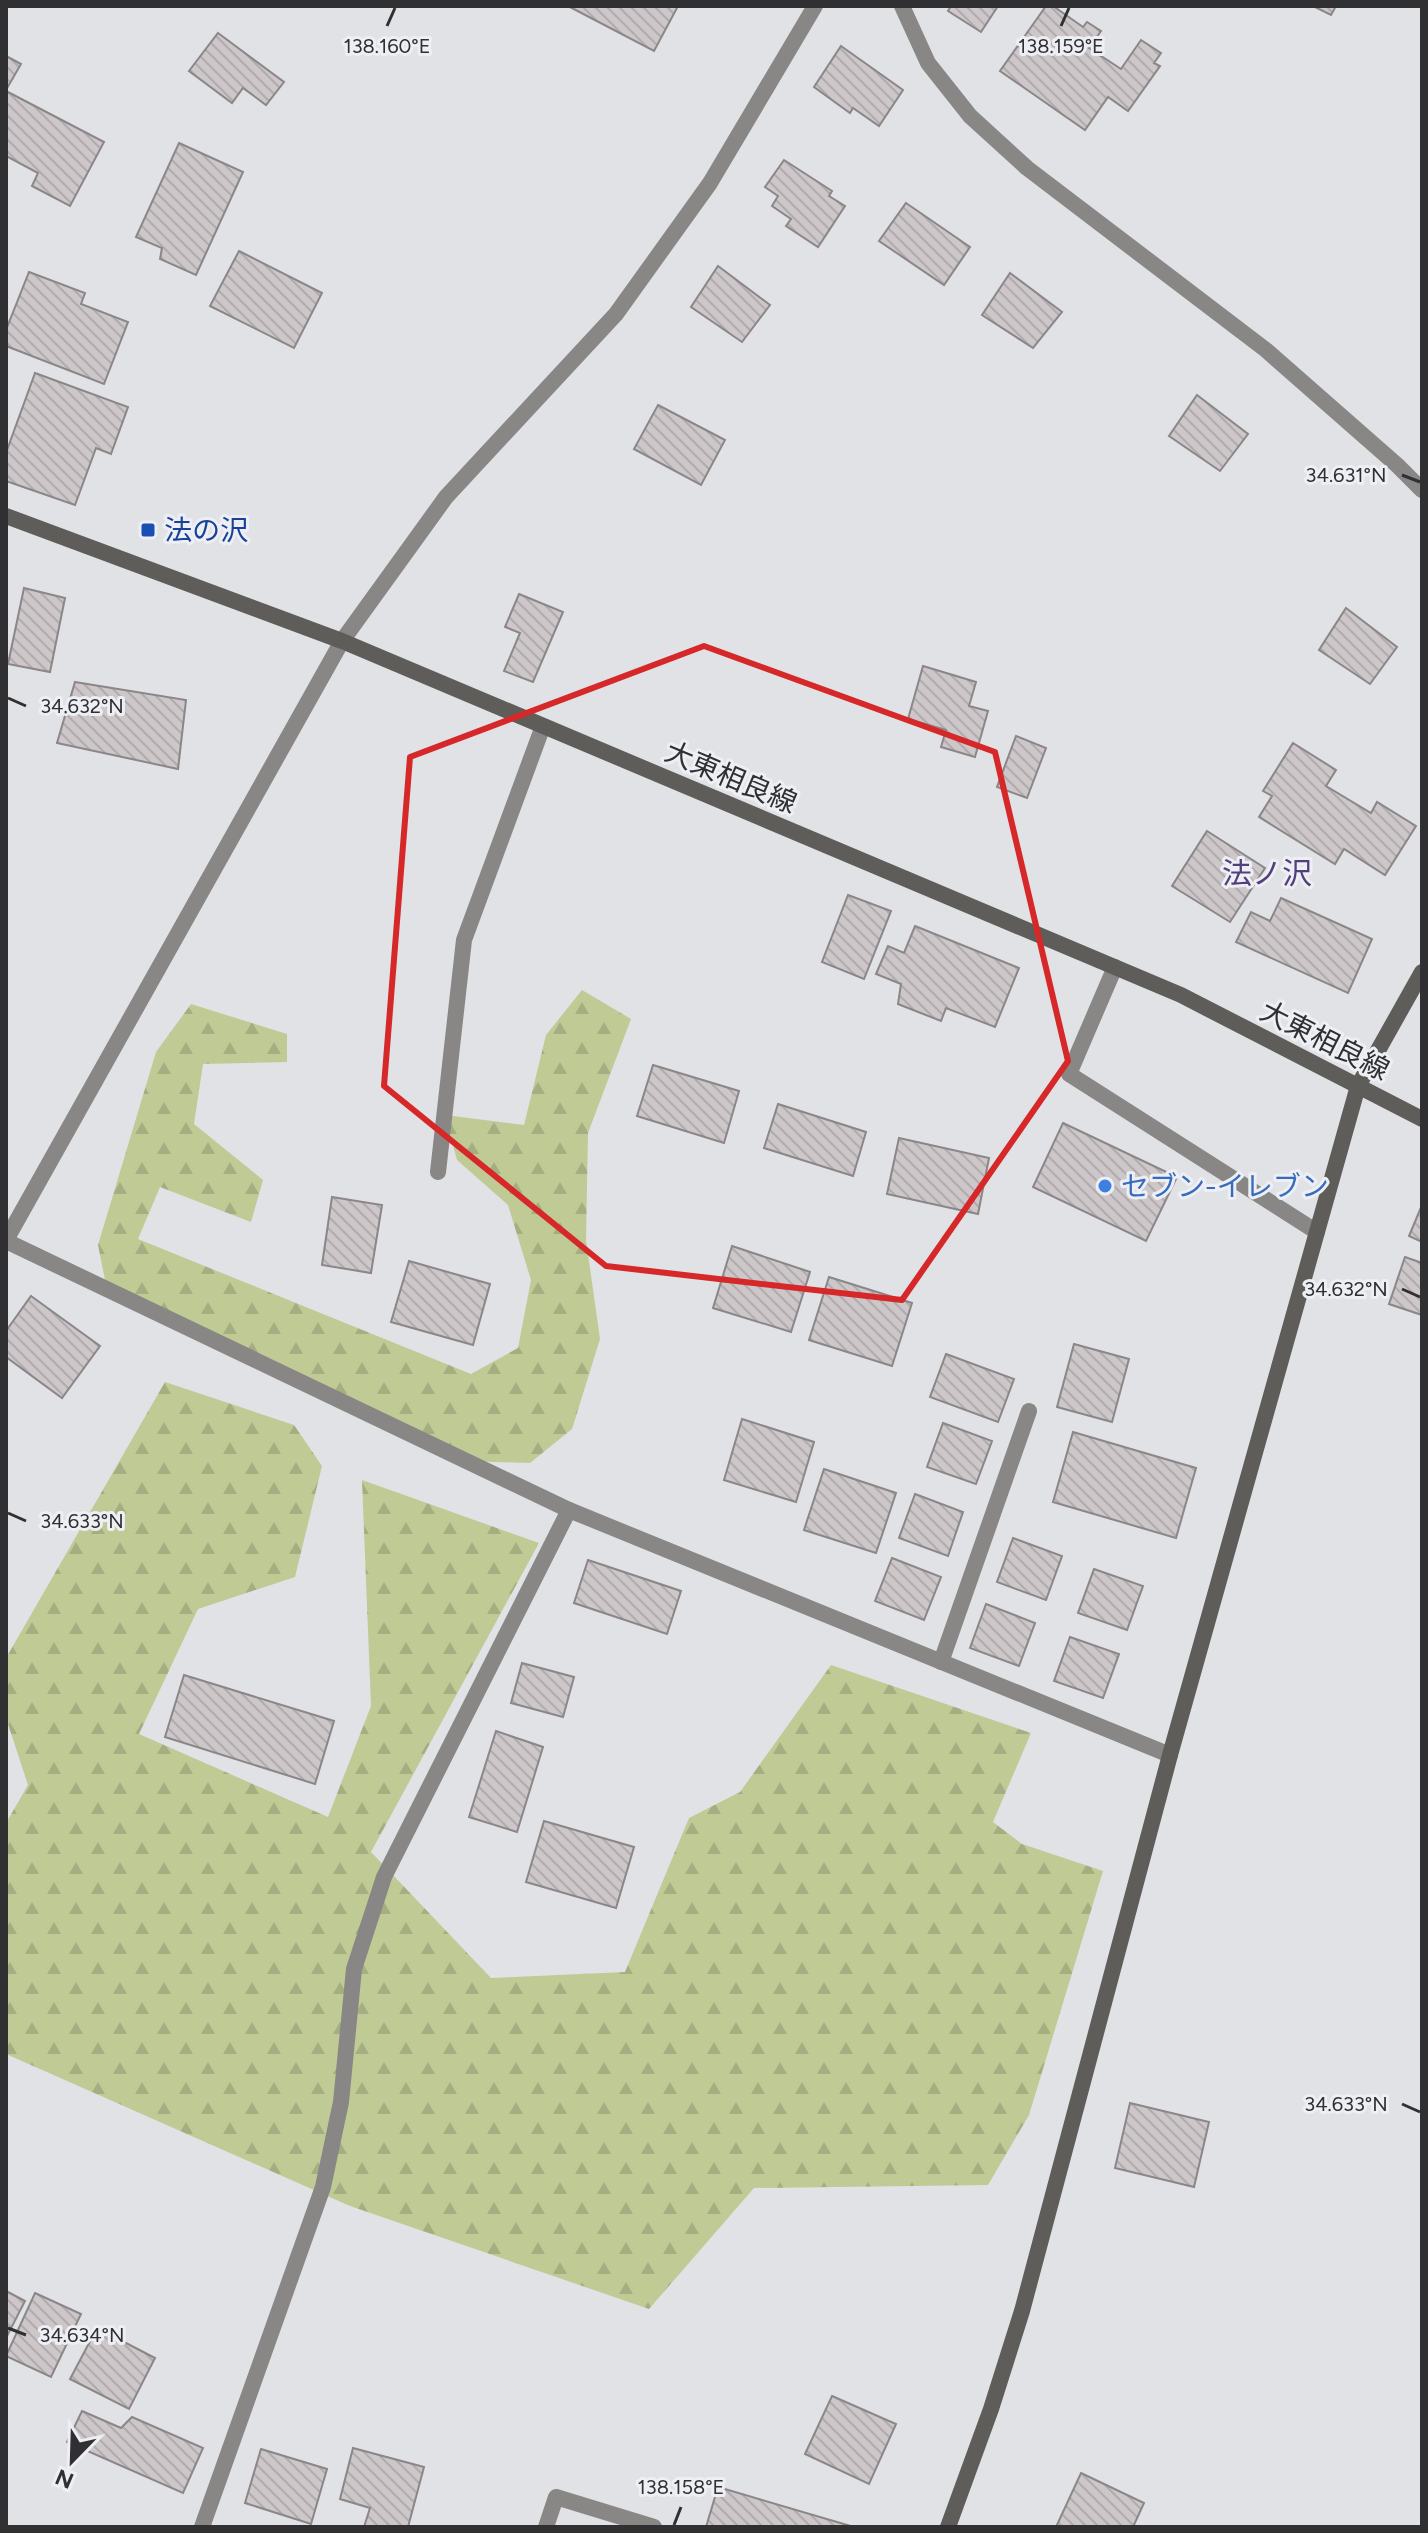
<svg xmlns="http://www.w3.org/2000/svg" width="1428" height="2533" font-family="Figtree,'Noto Sans JP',sans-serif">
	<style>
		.forest { fill: url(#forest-firs) }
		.building { fill: url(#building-back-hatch); stroke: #8b8687; stroke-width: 2 }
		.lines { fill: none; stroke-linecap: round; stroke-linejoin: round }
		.lane { stroke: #888785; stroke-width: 16 }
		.street { stroke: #888785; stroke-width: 16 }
		.secondary { stroke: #5e5d5a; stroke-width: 16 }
		.marked { fill: none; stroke: #d62828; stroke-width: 6; stroke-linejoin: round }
		.ticks { fill: none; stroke: #303032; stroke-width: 3 }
		.transit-dot { fill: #1a4fb4; stroke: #eeeff4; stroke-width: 3 }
		.shop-dot { fill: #3f7fe0; stroke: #eeeff4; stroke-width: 3 }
		.labels { text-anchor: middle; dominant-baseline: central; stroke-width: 6; stroke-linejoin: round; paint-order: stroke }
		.transit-label { font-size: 28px; fill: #164399; stroke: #eeeff4; text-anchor: start }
		.street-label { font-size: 28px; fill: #303032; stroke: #eeeff4 }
		.shop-label { font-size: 28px; fill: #366cbe; stroke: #eeeff4; text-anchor: start }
		.neighbourhood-label { font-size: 30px; fill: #523f7c; stroke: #eeeff4 }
		.ticks-label { font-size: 20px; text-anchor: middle; fill: #303032; stroke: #eeeff4; stroke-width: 6; stroke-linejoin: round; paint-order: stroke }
	</style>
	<defs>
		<pattern id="forest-firs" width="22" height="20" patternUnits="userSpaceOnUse" patternTransform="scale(2)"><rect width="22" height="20" fill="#c0ca95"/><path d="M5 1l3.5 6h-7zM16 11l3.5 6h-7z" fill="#a5ae81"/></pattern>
		<pattern id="building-back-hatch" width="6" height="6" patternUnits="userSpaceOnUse" patternTransform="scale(2)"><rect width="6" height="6" fill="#cdc7c9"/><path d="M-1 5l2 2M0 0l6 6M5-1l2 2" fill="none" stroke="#b0abad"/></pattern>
	</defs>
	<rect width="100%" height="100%" fill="#e0e2e6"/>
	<!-- forest -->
	<g class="forest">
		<polygon points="582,990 631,1019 588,1133 586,1240 600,1339 572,1429 530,1463 465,1461 107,1290 98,1245 156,1052 191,1004 287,1034 287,1062 203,1064 194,1124 263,1180 251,1222 160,1187 138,1239 471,1374 518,1348 531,1280 508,1205 457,1160 445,1115 524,1125 546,1035"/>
		<polygon points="165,1382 294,1425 322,1466 295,1577 198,1609 139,1734 328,1817 371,1706 362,1480 539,1543 371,1852 491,1978 625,1972 689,1818 740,1792 831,1665 1031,1733 993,1822 1022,1844 1103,1871 1029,2115 988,2185 754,2188 649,2309 350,2206 6,2054 6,1823 28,1785 6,1718 6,1658"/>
	</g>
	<!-- building -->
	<g class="building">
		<polygon points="568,6 678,6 654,51"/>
		<polygon points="951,6 998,6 981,32 948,11"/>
		<polygon points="1046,6 1053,6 1083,27 1087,22 1101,31 1089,48 1121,69 1141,40 1161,53 1154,63 1160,66 1128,111 1108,97 1085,130 1000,71"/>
		<polygon points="1313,6 1336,6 1331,15"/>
		<polygon points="218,33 284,82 266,105 243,88 232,103 189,71"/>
		<polygon points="841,46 903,90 879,126 853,108 850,113 814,87"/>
		<polygon points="6,56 21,64 6,90"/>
		<polygon points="6,91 104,142 70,206 32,186 38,173 6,156"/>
		<polygon points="179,143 243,172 196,275 160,259 162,248 136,237"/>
		<polygon points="784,160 832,191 829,196 845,206 818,247 786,226 791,219 772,206 778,196 765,187"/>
		<polygon points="906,203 970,247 944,285 879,241"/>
		<polygon points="239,251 322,293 294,348 210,306"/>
		<polygon points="718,266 770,305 742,342 691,307"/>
		<polygon points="29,272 85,293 81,304 128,322 104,384 6,346 6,330"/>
		<polygon points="1010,273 1062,312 1033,348 982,315"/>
		<polygon points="35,373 128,407 111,454 96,448 75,505 6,481 6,453"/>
		<polygon points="1197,395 1248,434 1220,471 1169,436"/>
		<polygon points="658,405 725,440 701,485 634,449"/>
		<polygon points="24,588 65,598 50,672 8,664"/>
		<polygon points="519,594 563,612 533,682 504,671 520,633 505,627"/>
		<polygon points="1346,608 1397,647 1370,684 1319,650"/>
		<polygon points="923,666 976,682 969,706 988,711 975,757 941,747 946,730 908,719"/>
		<polygon points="75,682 186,700 178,769 57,743"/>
		<polygon points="1016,736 1046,748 1027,798 997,787"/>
		<polygon points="1293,743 1336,770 1326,786 1371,813 1377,802 1416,826 1385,875 1344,849 1335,864 1259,817 1272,796 1263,791"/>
		<polygon points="1207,831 1265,868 1230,922 1172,886"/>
		<polygon points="848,895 891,911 864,979 822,962"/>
		<polygon points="1281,898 1372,939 1348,993 1236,942 1251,912 1270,921"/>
		<polygon points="915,926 1019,968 995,1027 946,1008 941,1021 898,1004 901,984 876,974 888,946 904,953"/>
		<polygon points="653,1065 739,1091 724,1143 637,1116"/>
		<polygon points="778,1104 866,1132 853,1176 764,1148"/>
		<polygon points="1063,1123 1177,1177 1146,1241 1033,1187"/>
		<polygon points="899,1138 989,1158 978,1214 887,1194"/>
		<polygon points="332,1197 382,1205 371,1273 322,1265"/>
		<polygon points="1422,1205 1422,1242 1409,1236"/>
		<polygon points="732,1246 810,1272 791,1332 713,1308"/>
		<polygon points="1405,1257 1422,1263 1422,1315 1389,1304"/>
		<polygon points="409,1261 490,1284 473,1345 391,1322"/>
		<polygon points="829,1277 912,1303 892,1366 809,1340"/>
		<polygon points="31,1296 100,1346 62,1398 6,1357 6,1331"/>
		<polygon points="1074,1344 1129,1359 1112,1422 1057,1407"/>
		<polygon points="946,1354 1014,1379 998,1422 930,1397"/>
		<polygon points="742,1419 814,1442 796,1502 724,1480"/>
		<polygon points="943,1423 992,1441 976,1484 927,1467"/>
		<polygon points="1073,1432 1196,1468 1176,1538 1053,1502"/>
		<polygon points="824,1469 896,1493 876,1553 804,1530"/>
		<polygon points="915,1494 963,1512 948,1556 899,1538"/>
		<polygon points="1013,1538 1062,1556 1046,1600 997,1582"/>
		<polygon points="892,1558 941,1577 924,1620 875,1601"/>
		<polygon points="588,1560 681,1591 667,1634 574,1603"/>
		<polygon points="1094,1569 1143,1586 1127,1630 1078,1613"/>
		<polygon points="986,1604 1035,1623 1019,1666 970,1648"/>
		<polygon points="1070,1637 1119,1654 1103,1698 1054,1681"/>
		<polygon points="522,1663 574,1677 563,1717 511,1703"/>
		<polygon points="184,1675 334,1721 315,1784 165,1737"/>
		<polygon points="496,1731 543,1747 517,1832 469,1817"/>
		<polygon points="544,1821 634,1847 616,1908 526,1882"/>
		<polygon points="1130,2103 1209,2122 1194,2187 1115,2168"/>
		<polygon points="6,2291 25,2301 6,2338"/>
		<polygon points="35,2293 81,2314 51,2377 6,2356"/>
		<polygon points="97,2328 155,2358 129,2409 70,2379"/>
		<polygon points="832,2396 896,2424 869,2484 805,2454"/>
		<polygon points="82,2411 121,2428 132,2417 203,2448 183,2493 67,2442"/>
		<polygon points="353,2448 424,2467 408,2527 364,2527 370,2508 340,2499"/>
		<polygon points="261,2449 327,2469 311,2524 245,2503"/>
		<polygon points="1081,2473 1144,2503 1133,2527 1056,2527"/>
		<polygon points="718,2487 854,2527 706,2527"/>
	</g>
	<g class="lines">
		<!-- lane -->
		<g class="lane">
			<polyline points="1115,967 1069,1074 1317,1232"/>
			<polyline points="546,2527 556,2497 654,2527"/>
		</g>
		<!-- street -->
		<g class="street">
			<polyline points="902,6 928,63 970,116 1027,168 1266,350 1397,465 1422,490"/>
			<polyline points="438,1172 464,940 543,726"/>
			<polyline points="6,1240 342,641 446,497 616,314 710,183 815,6"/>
			<polyline points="6,1241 569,1510 1170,1755"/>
			<polyline points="941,1662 1029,1411"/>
			<polyline points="202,2527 323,2187 341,2102 354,1969 384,1877 569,1510"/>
		</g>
		<!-- secondary -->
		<g class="secondary">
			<polyline points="6,516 342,641 1181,995 1422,1119"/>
			<polyline points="948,2527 991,2409 1022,2311 1170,1755 1358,1086 1422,972"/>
		</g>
	</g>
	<!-- marked area -->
	<path class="marked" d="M 704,646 L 995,752 L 1068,1061 L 902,1300 L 606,1266 L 384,1086 L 410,757 Z"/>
	<!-- ticks -->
	<path class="ticks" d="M 387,26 L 395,8M 1061,26 L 1069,8M 1402,475 L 1420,482M 8,698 L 26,706M 1402,1289 L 1420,1297M 8,1513 L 26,1521M 1402,2104 L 1420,2112M 8,2328 L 26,2335M 674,2525 L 681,2507"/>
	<!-- markers -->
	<rect class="transit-dot" x="140" y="522" width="16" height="16" rx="4"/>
	<circle class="shop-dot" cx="1105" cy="1186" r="8"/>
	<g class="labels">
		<!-- transit labels -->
		<g class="transit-label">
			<text x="164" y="530">法の沢</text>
		</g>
		<!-- street labels -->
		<g class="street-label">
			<text transform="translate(731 777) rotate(23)">大東相良線</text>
			<text transform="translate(1325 1040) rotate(27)">大東相良線</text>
		</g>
		<!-- shop labels -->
		<g class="shop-label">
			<text x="1121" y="1186">セブン-イレブン</text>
		</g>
		<!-- neighbourhood labels -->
		<g class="neighbourhood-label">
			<text x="1267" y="873">法ノ沢</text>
		</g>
	</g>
	<g class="ticks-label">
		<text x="1061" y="53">138.159°E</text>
		<text x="387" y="53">138.160°E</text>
		<text x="1346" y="482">34.631°N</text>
		<text x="82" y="713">34.632°N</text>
		<text x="1346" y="1296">34.632°N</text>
		<text x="82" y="1528">34.633°N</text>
		<text x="1346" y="2111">34.633°N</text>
		<text x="82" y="2342">34.634°N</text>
		<text x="681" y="2494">138.158°E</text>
	</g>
	<!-- border -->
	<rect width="1428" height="2533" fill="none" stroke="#303032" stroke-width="16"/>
	<!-- north arrow -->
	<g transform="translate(72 2461) rotate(203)" stroke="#eeeff4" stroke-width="6" paint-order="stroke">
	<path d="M0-6L14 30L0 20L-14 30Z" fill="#303032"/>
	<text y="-12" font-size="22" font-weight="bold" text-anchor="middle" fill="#303032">N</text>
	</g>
</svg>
